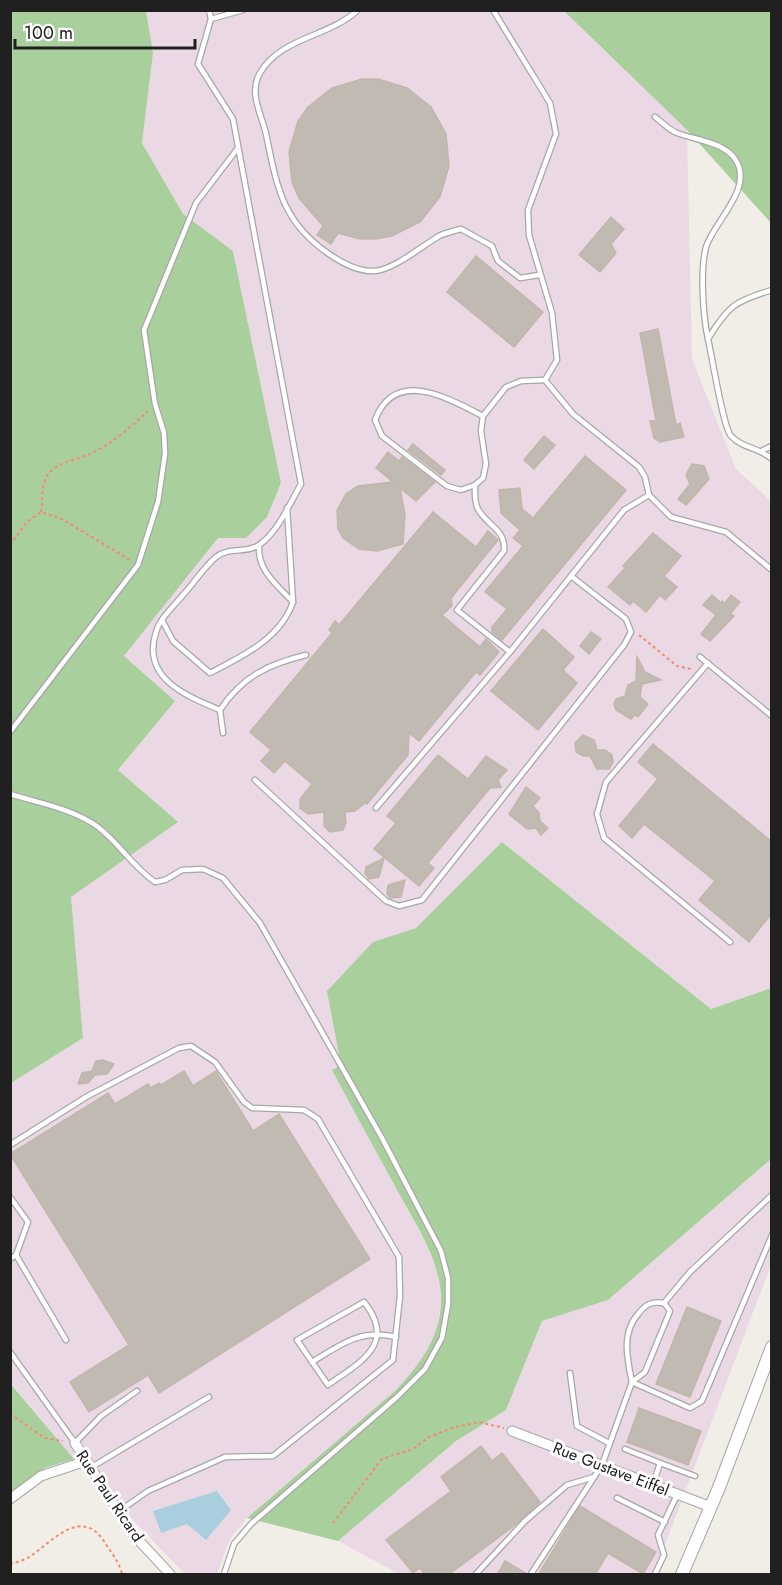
<svg xmlns="http://www.w3.org/2000/svg" width="782" height="1585" font-family="Jost,sans-serif">
	<style>
		.industrial { fill: #ead9e5 }
		.forest { fill: #a9cf9d }
		.water { fill: #a9cedd }
		.building { fill: #c1bab3; stroke: #c2b6aa; stroke-width: 1.5 }
		.lines { fill: none; stroke-linecap: round; stroke-linejoin: round }
		.service-casing { stroke: #a7a7a7; stroke-width: 7 }
		.minor-casing { stroke: #a7a7a7; stroke-width: 11 }
		.tertiary-casing { stroke: #a7a7a7; stroke-width: 14 }
		.path { stroke: #f78872; stroke-width: 2; stroke-dasharray: 3 3; stroke-linecap: butt }
		.service { stroke: #fff; stroke-width: 4.5 }
		.minor { stroke: #fff; stroke-width: 9 }
		.tertiary { stroke: #fff; stroke-width: 12 }
		.labels { text-anchor: middle; dominant-baseline: central; stroke-width: 6; stroke-linejoin: round; paint-order: stroke }
		.street-label { font-size: 16px; fill: #202020; stroke: #fff }
	</style>
	<rect width="100%" height="100%" fill="#f1eee7"/>
	<!-- industrial -->
	<g class="industrial">
		<polygon points="146,11 564,11 687,130 692,359 736,469 771,501 771,988 711,1009 502,842 416,928 373,942 342,1066 333,1070 425,1242 440,1277 441,1301 438,1324 431,1345 418,1366 396,1390 247,1518 230,1539 217,1574 185,1574 74,1459 11,1383 11,1083 83,1038 70,897 177,822 118,770 174,701 124,656 219,537 246,538 267,517 281,483 233,251 183,214 142,143 153,53"/>
		<polygon points="771,1159 771,1265 654,1574 399,1574 338,1541 456,1441 506,1410 542,1321 608,1300"/>
	</g>
	<!-- forest -->
	<g class="forest">
		<polygon points="11,11 146,11 153,53 142,143 183,214 233,251 281,483 267,517 246,538 218,538 124,656 175,701 118,770 178,822 71,897 83,1038 11,1083"/>
		<polygon points="564,11 771,11 771,223 687,130"/>
		<path d="M 502,842 L 711,1009 L 771,988 L 771,1159 L 608,1300 L 542,1321 L 506,1410 L 456,1441 L 338,1541 L 247,1518 L 396,1390 C 421,1363 441,1337 441,1299 C 441,1259 413,1221 395,1186 C 374,1148 353,1109 332,1070 L 341,1065 L 327,991 L 373,942 L 416,928 Z"/>
		<polygon points="10,1383 74,1459 45,1468 11,1493"/>
	</g>
	<!-- water -->
	<polygon class="water" points="217,1491 231,1510 206,1540 187,1524 161,1533 153,1511"/>
	<!-- building -->
	<g class="building">
		<polygon points="362,79 378,79 407,88 431,107 446,134 449,166 440,197 420,222 392,236 376,239 360,239 338,233 331,244 317,235 323,226 299,198 292,182 289,152 298,121 308,107 332,88"/>
		<polygon points="611,217 624,229 611,244 616,253 600,272 579,255"/>
		<polygon points="476,256 543,312 514,347 447,292"/>
		<polygon points="658,329 676,425 680,423 684,437 660,442 654,438 650,421 656,421 640,333"/>
		<polygon points="544,436 555,445 534,469 524,460"/>
		<polygon points="413,444 445,470 441,475 408,450"/>
		<polygon points="388,452 399,461 402,457 435,482 416,501 400,488 405,515 403,544 377,551 359,549 343,538 338,529 337,510 346,494 358,486 393,482 376,468"/>
		<polygon points="585,456 626,490 502,640 492,632 492,627 507,609 485,592 523,546 513,538 520,530 501,513 499,490 520,488 522,509 533,518"/>
		<polygon points="692,464 704,466 709,479 686,505 678,499 690,484 686,475"/>
		<polygon points="433,512 476,547 488,531 498,540 451,598 452,606 442,615 480,647 486,639 499,652 480,675 476,672 419,741 409,733 408,755 367,804 365,803 355,811 345,812 346,823 343,830 330,832 324,826 324,812 308,814 300,808 300,799 312,784 285,761 274,773 261,761 271,750 250,732 332,633 329,630 335,621 339,625"/>
		<polygon points="653,533 681,556 664,576 677,587 665,600 660,595 646,612 633,601 630,605 608,587 625,568 623,566"/>
		<polygon points="712,595 721,603 722,601 725,603 731,595 740,602 730,614 734,616 710,641 701,634 716,615 703,605"/>
		<polygon points="543,629 574,657 563,670 577,683 538,730 491,691"/>
		<polygon points="591,632 601,639 589,654 580,646"/>
		<polygon points="637,657 645,672 661,680 642,684 640,697 648,704 638,717 635,715 631,719 616,710 614,704 616,699 625,696 628,685 636,681"/>
		<polygon points="583,735 594,740 597,750 605,750 612,755 613,762 609,769 597,769 590,756 583,756 576,752 575,743"/>
		<polygon points="653,744 771,841 771,914 749,942 699,900 715,881 644,824 632,838 619,826 658,779 638,762"/>
		<polygon points="438,755 468,779 486,756 507,770 498,780 501,787 490,788 428,863 434,868 419,886 374,849 396,823 387,816"/>
		<polygon points="526,787 540,798 533,806 539,813 540,821 548,828 541,835 536,828 527,829 509,814"/>
		<polygon points="384,858 379,877 369,879 365,873 366,867"/>
		<polygon points="405,880 401,897 390,898 387,894 388,885"/>
		<polygon points="103,1060 114,1064 107,1074 95,1075 88,1083 78,1084 82,1073 92,1071 96,1061"/>
		<polygon points="184,1071 193,1086 216,1071 253,1131 279,1114 370,1259 159,1393 148,1375 89,1412 70,1382 129,1345 10,1154 108,1093 115,1104 148,1084 151,1088 159,1083 161,1085"/>
		<polygon points="687,1307 721,1321 690,1397 656,1384"/>
		<polygon points="639,1408 701,1431 688,1465 627,1442"/>
		<polygon points="481,1446 492,1461 502,1453 540,1502 515,1525 448,1575 425,1575 420,1568 413,1573 386,1540 451,1491 441,1477"/>
		<polygon points="580,1506 656,1552 643,1574 608,1553 595,1575 538,1575"/>
		<polygon points="505,1561 527,1574 527,1575 497,1575"/>
	</g>
	<g class="lines">
		<defs>
			<g id="service">
				<path d="M 209,10 L 211,19 L 198,64 L 233,119 L 301,484 C 290,503 278,532 259,545 C 246,554 230,546 216,557 C 204,567 194,583 183,595 C 174,606 160,618 156,632 C 141,678 186,696 220,710 C 242,677 268,664 306,655"/>
				<path d="M 358,10 C 329,37 281,37 260,73 C 248,93 262,115 266,134 C 277,187 282,222 329,254 C 342,263 359,272 375,271 C 395,269 422,246 439,236 C 445,233 453,231 461,229 L 492,246 L 498,261 L 520,278 L 539,275"/>
				<polyline points="493,10 550,103 556,134 528,210 529,235 552,313 557,360 545,380 573,414 639,467 645,477 649,495 671,517 726,532 772,570"/>
				<polyline points="211,19 243,10"/>
				<path d="M 655,117 C 662,122 669,130 677,133 C 695,140 724,142 735,159 C 755,188 714,221 706,247 C 700,270 703,316 708,339"/>
				<path d="M 772,290 C 735,301 728,306 708,339 C 712,356 723,427 731,436 C 743,449 759,447 772,459"/>
				<path d="M 483,416 C 446,397 395,368 375,420 L 382,436 L 447,486 L 461,490 L 475,485 L 483,478 L 486,464 L 481,431 L 483,416 L 506,387 L 521,381 L 545,380"/>
				<polyline points="763,450 772,446"/>
				<path d="M 475,485 C 475,493 474,502 478,509 C 487,526 506,529 504,551 L 457,610 L 510,652"/>
				<path d="M 259,545 C 257,570 276,584 293,602"/>
				<path d="M 162,620 L 173,641 L 210,673 C 243,656 280,639 293,602 L 287,508"/>
				<polyline points="700,657 772,716"/>
				<polyline points="708,663 606,782 597,814 604,838 730,942"/>
				<polyline points="220,710 223,733"/>
				<polyline points="10,732 138,565 158,502 165,454 164,433 155,404 144,330 196,203 238,148"/>
				<polyline points="255,780 386,901 399,906 422,900 624,645 631,632 626,619 571,576"/>
				<path d="M 10,794 C 39,803 74,809 98,827 C 119,843 133,867 155,882 L 165,880 L 182,870 L 203,869 L 223,878 L 260,923 L 382,1138 L 441,1251 L 448,1278 L 448,1304 L 442,1338 L 425,1369 L 397,1397 L 251,1524 L 234,1544 L 224,1574"/>
				<polyline points="376,808 510,652 624,510 649,495"/>
				<polyline points="10,1145 86,1097 179,1048 191,1046 215,1062 244,1102 252,1108 304,1110 318,1119 399,1257 400,1296 393,1360 273,1456 225,1457 148,1491 118,1512"/>
				<polyline points="10,1197 28,1222 16,1255"/>
				<polyline points="10,1259 16,1255 66,1340"/>
				<path d="M 364,1302 C 398,1344 359,1363 328,1385 L 297,1340 Z"/>
				<polyline points="664,1303 690,1272 772,1195"/>
				<polyline points="10,1352 75,1443 101,1416 137,1391"/>
				<path d="M 312,1362 C 342,1344 359,1329 396,1337"/>
				<polyline points="570,1373 577,1426 609,1443"/>
				<polyline points="632,1382 690,1408 702,1401 772,1235"/>
				<polyline points="625,1449 660,1463"/>
				<polyline points="90,1468 209,1397"/>
				<polyline points="653,1485 660,1463 695,1476"/>
				<polyline points="617,1498 665,1522"/>
				<polyline points="476,1574 525,1521 567,1485 594,1477"/>
				<path d="M 531,1574 L 602,1465 L 632,1382 L 645,1372 L 670,1311 L 664,1303 C 652,1301 646,1304 639,1313 C 621,1332 627,1359 632,1382"/>
				<polyline points="655,1574 664,1555 658,1535 677,1495"/>
			</g>
			<g id="minor">
				<polyline points="512,1431 711,1507"/>
				<polyline points="75,1443 132,1533 170,1574"/>
				<polyline points="10,1499 41,1476 86,1461"/>
			</g>
			<polyline id="tertiary" points="682,1574 718,1490 772,1347"/>
		</defs>
		<!-- service casing -->
		<use href="#service" class="service-casing"/>
		<!-- minor casing -->
		<use href="#minor" class="minor-casing"/>
		<!-- tertiary casing -->
		<use href="#tertiary" class="tertiary-casing"/>
		<!-- path -->
		<g class="path">
			<path d="M 41,512 C 43,502 41,490 45,480 C 53,461 76,461 92,453 C 113,443 131,427 148,411"/>
			<polyline points="10,545 27,522 41,512 62,519 130,560"/>
			<polyline points="639,635 677,666 691,669"/>
			<polyline points="10,1414 45,1438 63,1441"/>
			<polyline points="333,1523 382,1459 413,1449 429,1437 455,1427 479,1422 504,1428"/>
			<path d="M 10,1564 C 17,1562 26,1560 32,1555 C 56,1538 84,1505 107,1546 C 113,1555 120,1564 122,1574"/>
		</g>
		<!-- service -->
		<use href="#service" class="service"/>
		<!-- minor -->
		<use href="#minor" class="minor"/>
		<!-- tertiary -->
		<use href="#tertiary" class="tertiary"/>
	</g>
	<g class="labels">
		<!-- street labels -->
		<g class="street-label">
			<text transform="translate(611 1469) rotate(21)">Rue Gustave Eiffel</text>
			<text transform="translate(110 1496) rotate(56)">Rue Paul Ricard</text>
		</g>
	</g>
	<!-- border -->
	<rect width="782" height="1585" fill="none" stroke="#202020" stroke-width="24"/>
	<!-- scale -->
	<path d="M15 39v9h180v-9" fill="none" stroke="#202020" stroke-width="3"/>
	<text x="24" y="39" font-size="18" fill="#202020" stroke="#ffffff" stroke-width="4.5" paint-order="stroke">100 m</text>
</svg>
